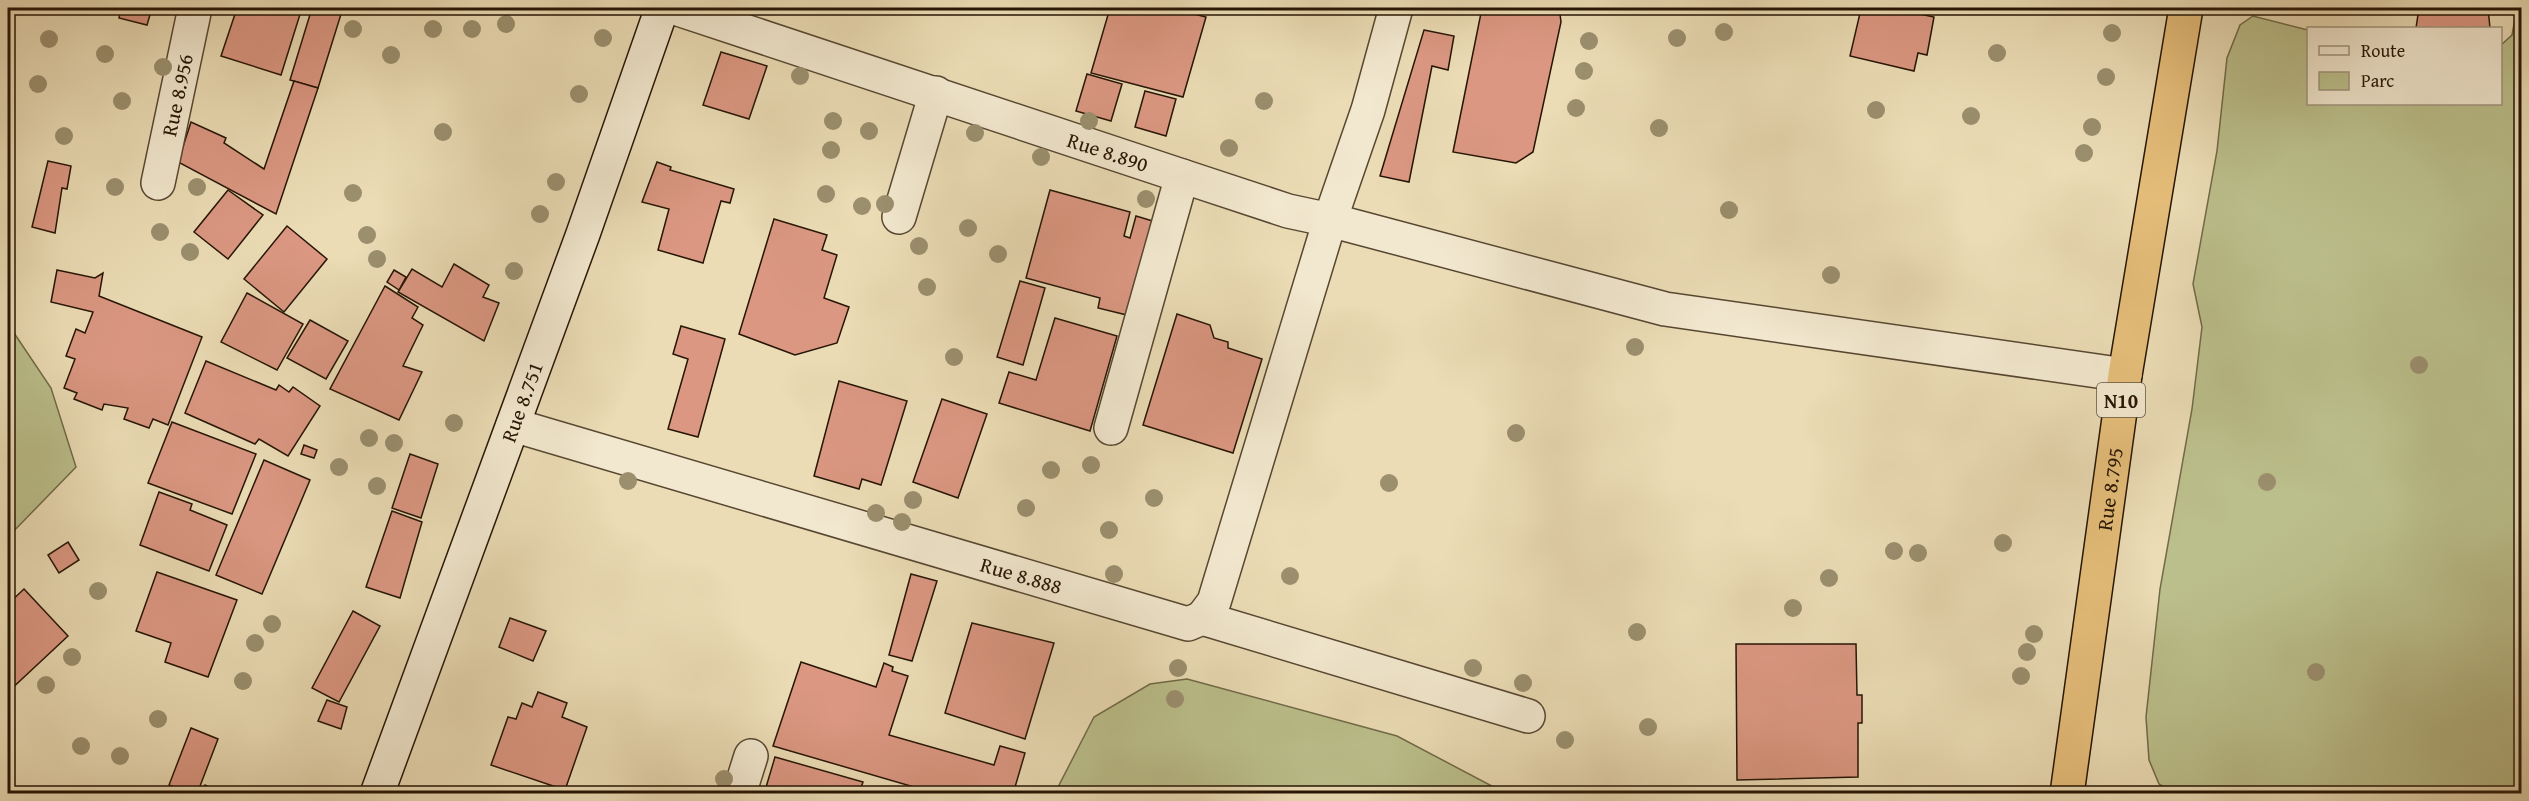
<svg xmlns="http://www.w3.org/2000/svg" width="2529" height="801" font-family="'Gentium Book Plus',serif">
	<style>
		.green { fill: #bbbf8b; stroke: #706a48; stroke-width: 1.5 }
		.building { fill: #db9782; stroke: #261505; stroke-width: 1.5 }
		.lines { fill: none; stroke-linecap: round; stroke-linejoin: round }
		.street-casing { stroke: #574731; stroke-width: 36 }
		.secondary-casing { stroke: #261505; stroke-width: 36 }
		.highway-casing { stroke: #261505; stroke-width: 36 }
		.street { stroke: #f2e8cf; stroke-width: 33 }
		.secondary { stroke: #f2e8cf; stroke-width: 33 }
		.highway { stroke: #e6be7a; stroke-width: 33 }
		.tree { fill: #9b8f6e }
		.labels { text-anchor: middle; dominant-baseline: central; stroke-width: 5; stroke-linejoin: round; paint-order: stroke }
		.shield { fill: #f2e8cf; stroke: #635442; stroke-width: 1.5 }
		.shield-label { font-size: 20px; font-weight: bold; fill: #261505 }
		.street-label { font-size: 21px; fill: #261505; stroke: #f2e8cf }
	</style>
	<rect width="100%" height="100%" fill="#ebdcb5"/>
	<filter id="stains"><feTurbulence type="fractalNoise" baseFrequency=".00333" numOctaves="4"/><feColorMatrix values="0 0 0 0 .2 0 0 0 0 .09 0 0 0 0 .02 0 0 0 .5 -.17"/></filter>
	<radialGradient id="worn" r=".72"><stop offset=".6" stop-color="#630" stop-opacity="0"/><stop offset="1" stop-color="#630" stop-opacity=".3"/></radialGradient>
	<!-- green -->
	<g class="green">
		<polygon points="2517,8 2522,8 2521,793 2173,793 2159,784 2149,760 2146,717 2160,589 2192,409 2202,327 2193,284 2217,151 2227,58 2240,25 2253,16 2308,30 2308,104 2500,104 2501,45 2512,35"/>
		<polygon points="8,324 51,388 76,467 8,537"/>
		<polygon points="1187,679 1397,736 1505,793 1055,793 1094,717 1150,684"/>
	</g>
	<!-- building -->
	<g class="building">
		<polygon points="121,8 152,8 147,25 119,18"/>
		<polygon points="237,8 302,8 281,75 221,56"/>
		<polygon points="312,8 342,11 318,88 290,80"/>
		<polygon points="1110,8 1170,8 1206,17 1183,97 1091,73"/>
		<polygon points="1482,8 1554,8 1560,14 1561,22 1533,152 1516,163 1453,152"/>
		<polygon points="1853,8 1911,8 1910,12 1934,17 1927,55 1918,53 1914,71 1850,56 1861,9"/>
		<polygon points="2419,8 2488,8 2490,28 2416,28"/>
		<polygon points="1424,30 1454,36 1448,70 1432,66 1409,182 1380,176"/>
		<polygon points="721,52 767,66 749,119 703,105"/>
		<polygon points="1087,74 1122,84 1111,121 1076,111"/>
		<polygon points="294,81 318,88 276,214 178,162 191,122 226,138 224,143 264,169"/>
		<polygon points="1145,91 1176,99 1166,136 1135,127"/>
		<polygon points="48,161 71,166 67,189 62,188 55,233 32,227"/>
		<polygon points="657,162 671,167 670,170 734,189 730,203 721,201 703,263 658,250 669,209 642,202"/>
		<polygon points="228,190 263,215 228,259 194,232"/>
		<polygon points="1050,190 1130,212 1124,236 1130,238 1136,216 1156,222 1131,316 1098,308 1100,298 1026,278"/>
		<polygon points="774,219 827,235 822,250 837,255 824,298 849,307 837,343 795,355 739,334"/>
		<polygon points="287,226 327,259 284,312 244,279"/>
		<polygon points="454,264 489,285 483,297 499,303 484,341 398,292 412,269 442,287"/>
		<polygon points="57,270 95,278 103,273 99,296 202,337 168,425 153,419 149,428 124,419 128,408 104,404 102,410 74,399 77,393 64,388 75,359 66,356 76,329 85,333 93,312 51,302"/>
		<polygon points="394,270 406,277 399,290 387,282"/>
		<polygon points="1020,281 1045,288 1023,365 997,357"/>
		<polygon points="385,286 418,307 412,318 423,325 403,366 422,372 399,420 330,389"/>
		<polygon points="247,293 303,324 277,370 221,342"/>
		<polygon points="1177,314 1210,325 1214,338 1228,342 1228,348 1262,359 1233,453 1143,425"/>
		<polygon points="1055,318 1117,336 1090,431 999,403 1009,372 1036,380"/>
		<polygon points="310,320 348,341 326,379 287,358"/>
		<polygon points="681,326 725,339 698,437 668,429 688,359 673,354"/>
		<polygon points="206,361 276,390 279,385 289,392 293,387 320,406 288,456 259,439 255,444 185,413"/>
		<polygon points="839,381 907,401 881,485 862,479 859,489 814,476"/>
		<polygon points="942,399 987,414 958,498 913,482"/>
		<polygon points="172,422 256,454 232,514 148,483"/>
		<polygon points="304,445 317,450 314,458 301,454"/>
		<polygon points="410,454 438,464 421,518 392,508"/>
		<polygon points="264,460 310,480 262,594 216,575"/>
		<polygon points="159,492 192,504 190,510 227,525 209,571 140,545"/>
		<polygon points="392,511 422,522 400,598 366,587"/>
		<polygon points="68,542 79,560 59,573 48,555"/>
		<polygon points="157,572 237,600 208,677 165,662 171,643 136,631"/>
		<polygon points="911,574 937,581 912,661 889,655"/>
		<polygon points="24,589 68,636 8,692 8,604"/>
		<polygon points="353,611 380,626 339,702 312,688"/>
		<polygon points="510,618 546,631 533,661 499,647"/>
		<polygon points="972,623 1054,643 1025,739 945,713"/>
		<polygon points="1736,644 1856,644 1857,695 1862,695 1862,723 1858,723 1858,777 1737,780"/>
		<polygon points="801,662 876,687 884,663 893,667 892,671 908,676 889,735 994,765 1000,746 1025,753 1013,794 938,794 773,746"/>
		<polygon points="538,692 567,703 562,717 587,727 565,790 491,765 508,717 516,719 522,703 532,707"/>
		<polygon points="327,700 347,707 341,729 318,721"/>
		<polygon points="191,728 218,739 197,794 190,794 169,785"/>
		<polygon points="775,757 863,782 859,794 764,794"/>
		<polygon points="205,785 219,794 200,794"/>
		<polygon points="8,786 26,794 8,794"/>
	</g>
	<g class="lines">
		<defs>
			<g id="street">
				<path id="s1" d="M 675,8 L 1182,176 L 1288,211 L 1330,220 L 1368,110 L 1396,8"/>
				<path id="s2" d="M 158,183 L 195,8"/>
				<polyline points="899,217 936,93"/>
				<path id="s3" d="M 513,425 L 1188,624 L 1202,618 L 1528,716"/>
				<polyline points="1111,428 1182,176"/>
				<polyline points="1202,618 1214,602 1330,220 1665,309 2125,375"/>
				<polyline points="739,794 751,756"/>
			</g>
			<g id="secondary">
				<path id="s4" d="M 377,794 L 583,234 L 662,8"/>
			</g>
			<g id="highway">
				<path id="s5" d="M 2067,794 L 2125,375 L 2186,8"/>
			</g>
		</defs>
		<!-- street casing -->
		<use href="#street" class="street-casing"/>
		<!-- secondary casing -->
		<use href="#secondary" class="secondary-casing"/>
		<!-- highway casing -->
		<use href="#highway" class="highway-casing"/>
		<!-- street -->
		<use href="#street" class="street"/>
		<!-- secondary -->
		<use href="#secondary" class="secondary"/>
		<!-- highway -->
		<use href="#highway" class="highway"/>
	</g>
	<!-- trees -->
	<g class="tree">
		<circle cx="506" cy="24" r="9"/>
		<circle cx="353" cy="29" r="9"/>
		<circle cx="433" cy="29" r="9"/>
		<circle cx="472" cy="29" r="9"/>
		<circle cx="1724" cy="32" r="9"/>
		<circle cx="2112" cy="33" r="9"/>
		<circle cx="603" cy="38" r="9"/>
		<circle cx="1677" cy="38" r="9"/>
		<circle cx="49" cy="39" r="9"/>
		<circle cx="1589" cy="41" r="9"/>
		<circle cx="1997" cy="53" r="9"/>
		<circle cx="105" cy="54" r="9"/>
		<circle cx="391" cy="55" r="9"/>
		<circle cx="163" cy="67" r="9"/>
		<circle cx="1584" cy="71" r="9"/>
		<circle cx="800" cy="76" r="9"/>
		<circle cx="2106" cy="77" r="9"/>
		<circle cx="38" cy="84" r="9"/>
		<circle cx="579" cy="94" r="9"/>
		<circle cx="122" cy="101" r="9"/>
		<circle cx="1264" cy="101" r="9"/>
		<circle cx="1576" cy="108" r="9"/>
		<circle cx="1876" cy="110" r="9"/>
		<circle cx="1971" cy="116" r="9"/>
		<circle cx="833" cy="121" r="9"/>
		<circle cx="1089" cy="121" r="9"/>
		<circle cx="2092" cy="127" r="9"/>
		<circle cx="1659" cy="128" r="9"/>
		<circle cx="869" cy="131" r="9"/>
		<circle cx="443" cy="132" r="9"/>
		<circle cx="975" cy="133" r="9"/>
		<circle cx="64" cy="136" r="9"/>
		<circle cx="1229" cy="148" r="9"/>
		<circle cx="831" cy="150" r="9"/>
		<circle cx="2084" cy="153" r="9"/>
		<circle cx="1041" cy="157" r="9"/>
		<circle cx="556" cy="182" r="9"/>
		<circle cx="115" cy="187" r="9"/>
		<circle cx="197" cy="187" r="9"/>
		<circle cx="353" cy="193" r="9"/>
		<circle cx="826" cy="194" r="9"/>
		<circle cx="1146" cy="199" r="9"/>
		<circle cx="885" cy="204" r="9"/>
		<circle cx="862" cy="206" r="9"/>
		<circle cx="1729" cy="210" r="9"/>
		<circle cx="540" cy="214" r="9"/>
		<circle cx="968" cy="228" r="9"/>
		<circle cx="160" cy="232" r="9"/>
		<circle cx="367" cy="235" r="9"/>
		<circle cx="919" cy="246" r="9"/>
		<circle cx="190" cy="252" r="9"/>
		<circle cx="998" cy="254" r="9"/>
		<circle cx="377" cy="259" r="9"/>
		<circle cx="514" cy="271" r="9"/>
		<circle cx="1831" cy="275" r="9"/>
		<circle cx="927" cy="287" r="9"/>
		<circle cx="1635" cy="347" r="9"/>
		<circle cx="954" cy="357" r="9"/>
		<circle cx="2419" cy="365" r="9"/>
		<circle cx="454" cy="423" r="9"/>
		<circle cx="1516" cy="433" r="9"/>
		<circle cx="369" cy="438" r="9"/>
		<circle cx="394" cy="443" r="9"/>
		<circle cx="1091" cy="465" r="9"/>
		<circle cx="339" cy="467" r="9"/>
		<circle cx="1051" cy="470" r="9"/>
		<circle cx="628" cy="481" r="9"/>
		<circle cx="2267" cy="482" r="9"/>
		<circle cx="1389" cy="483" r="9"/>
		<circle cx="377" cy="486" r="9"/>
		<circle cx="1154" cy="498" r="9"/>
		<circle cx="913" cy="500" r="9"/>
		<circle cx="1026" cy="508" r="9"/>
		<circle cx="876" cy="513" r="9"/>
		<circle cx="902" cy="522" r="9"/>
		<circle cx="1109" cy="530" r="9"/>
		<circle cx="2003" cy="543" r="9"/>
		<circle cx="1894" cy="551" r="9"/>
		<circle cx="1918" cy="553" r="9"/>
		<circle cx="1114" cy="574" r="9"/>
		<circle cx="1290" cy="576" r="9"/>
		<circle cx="1829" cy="578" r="9"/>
		<circle cx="98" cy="591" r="9"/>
		<circle cx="1793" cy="608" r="9"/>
		<circle cx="272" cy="624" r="9"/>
		<circle cx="1637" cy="632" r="9"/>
		<circle cx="2034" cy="634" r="9"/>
		<circle cx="255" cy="643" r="9"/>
		<circle cx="2027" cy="652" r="9"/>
		<circle cx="72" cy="657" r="9"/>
		<circle cx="1178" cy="668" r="9"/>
		<circle cx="1473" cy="668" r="9"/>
		<circle cx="2316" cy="672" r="9"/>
		<circle cx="2021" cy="676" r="9"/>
		<circle cx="243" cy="681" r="9"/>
		<circle cx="1523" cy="683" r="9"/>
		<circle cx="46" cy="685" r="9"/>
		<circle cx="1175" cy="699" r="9"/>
		<circle cx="158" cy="719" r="9"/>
		<circle cx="1648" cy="727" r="9"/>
		<circle cx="1565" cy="740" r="9"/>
		<circle cx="81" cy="746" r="9"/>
		<circle cx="120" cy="756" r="9"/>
		<circle cx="724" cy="779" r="9"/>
	</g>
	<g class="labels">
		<!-- shield labels -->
		<rect class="shield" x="2097" y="383" width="48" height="34" rx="4.5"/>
		<g class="shield-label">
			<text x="2121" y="400">N10</text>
		</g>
		<!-- street labels -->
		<g class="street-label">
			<text stroke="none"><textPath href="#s2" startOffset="90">Rue 8.956</textPath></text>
			<text stroke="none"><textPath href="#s1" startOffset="456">Rue 8.890</textPath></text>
			<text stroke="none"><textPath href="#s4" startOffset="418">Rue 8.751</textPath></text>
			<text stroke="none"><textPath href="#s5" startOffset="308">Rue 8.795</textPath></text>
			<text stroke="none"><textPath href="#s3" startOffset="530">Rue 8.888</textPath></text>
		</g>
	</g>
	<!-- margin -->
	<rect width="2529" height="801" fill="none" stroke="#ebdcb5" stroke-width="30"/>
	<rect x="9" y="9" width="2511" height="783" fill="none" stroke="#261505" stroke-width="3"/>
	<rect x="15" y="15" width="2499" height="771" fill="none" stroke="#261505" stroke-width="1.5"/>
	<!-- legend -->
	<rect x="2307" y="27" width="195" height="78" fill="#f2e8cf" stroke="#a0947e" stroke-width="1.5"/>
	<rect x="2319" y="46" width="30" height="9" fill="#f2e8cf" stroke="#a0947e" stroke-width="1.5"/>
	<text x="2361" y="57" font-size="18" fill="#261505">Route</text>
	<rect x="2319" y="72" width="30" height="18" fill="#bbbf8b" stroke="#a0947e" stroke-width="1.5"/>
	<text x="2361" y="87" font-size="18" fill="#261505">Parc</text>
	<rect width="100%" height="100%" filter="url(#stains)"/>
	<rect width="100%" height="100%" fill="url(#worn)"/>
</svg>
